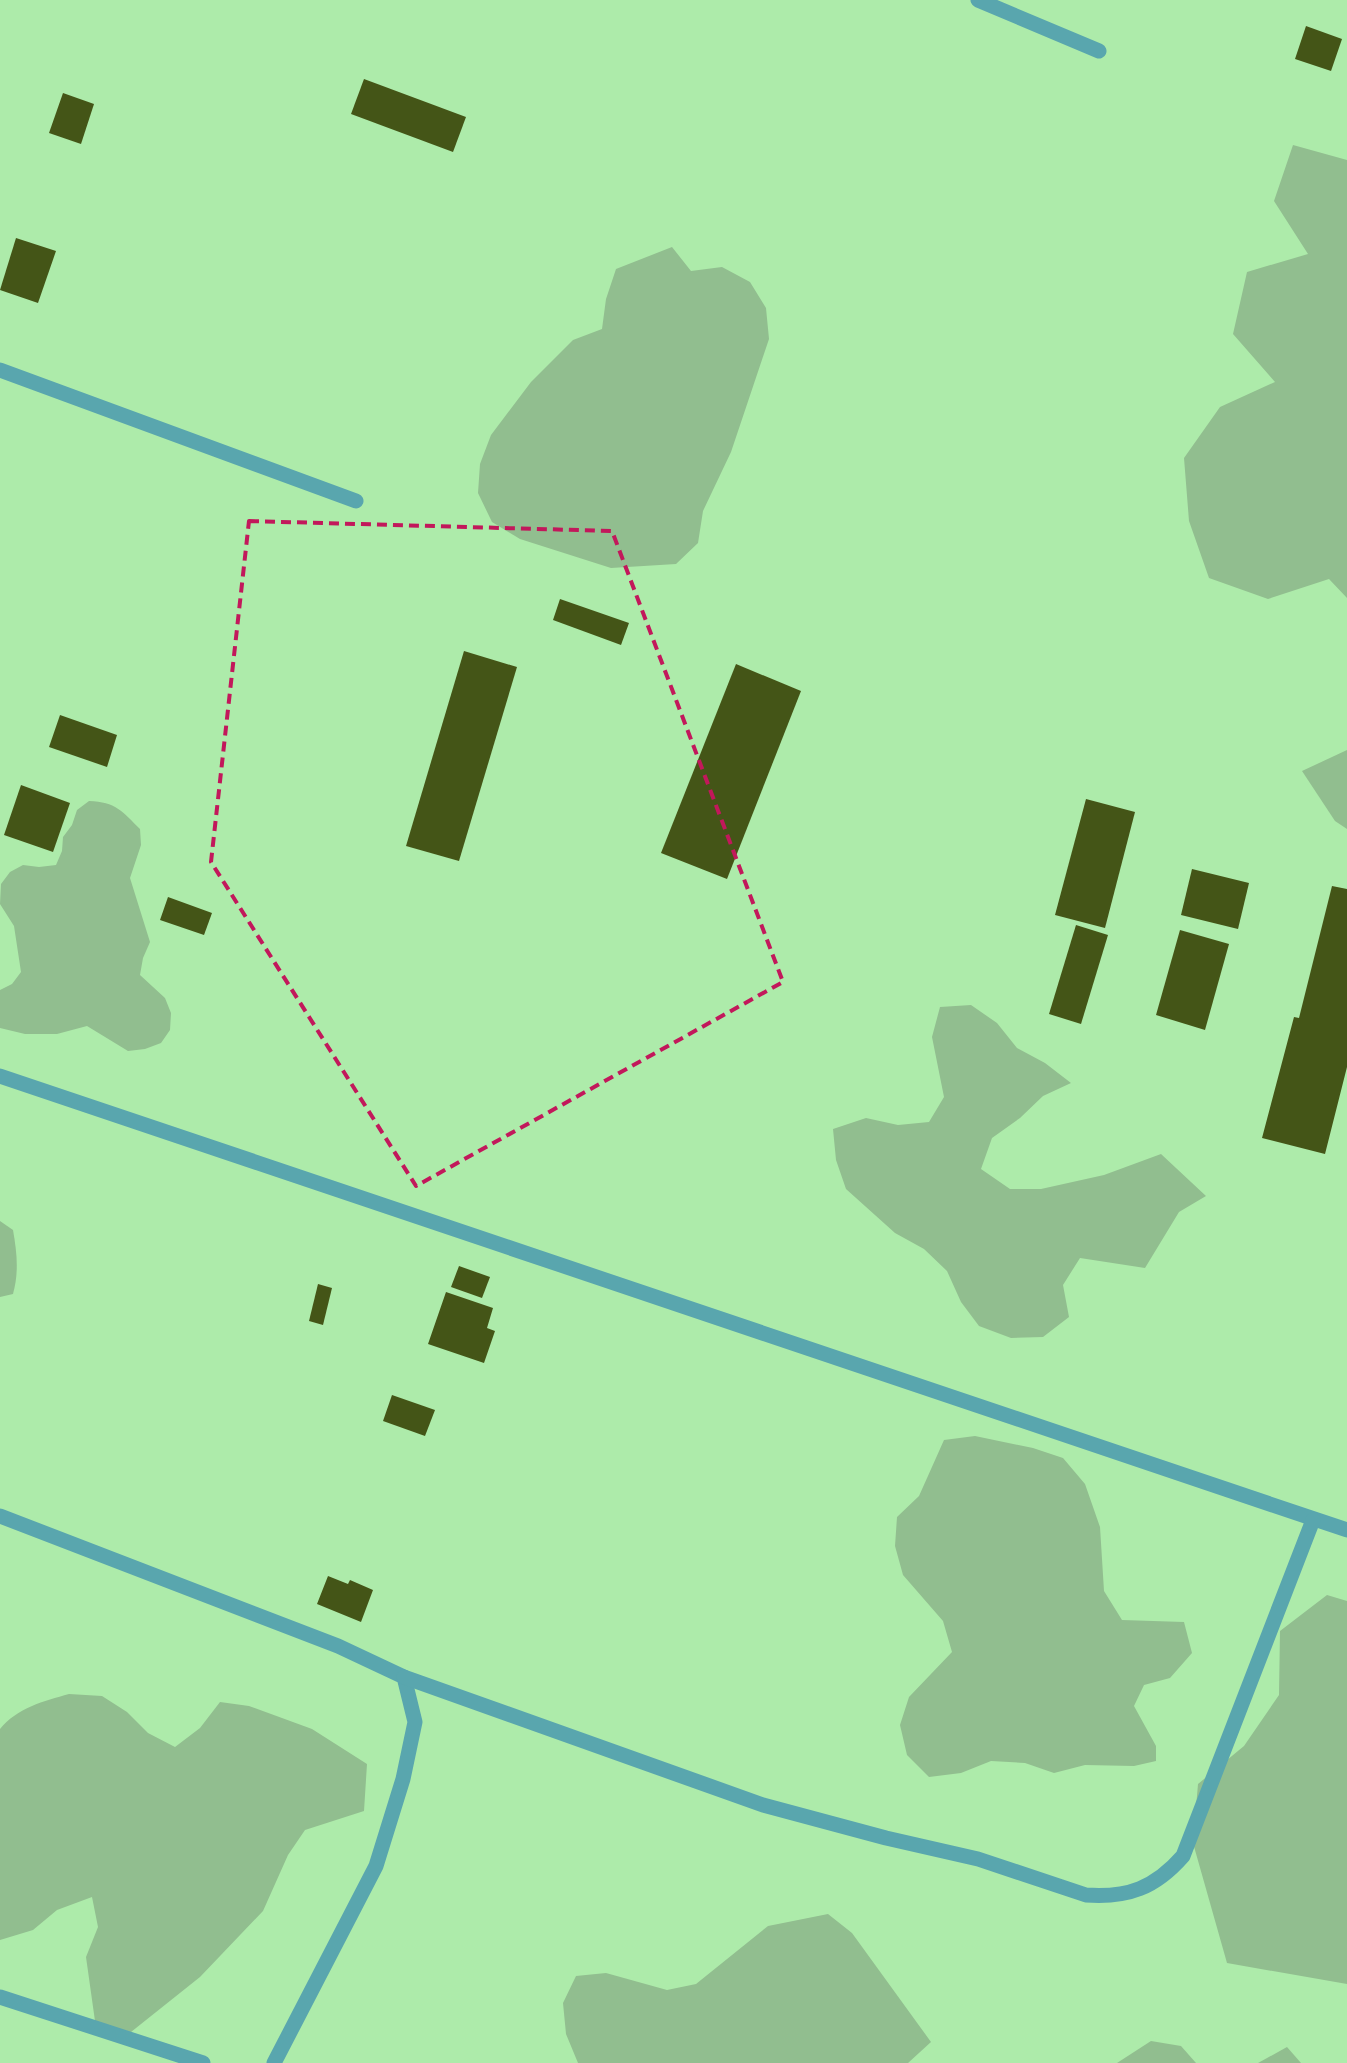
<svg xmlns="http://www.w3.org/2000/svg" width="1347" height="2063" font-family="Inter,sans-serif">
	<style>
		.green { fill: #91be8f }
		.building { fill: #445517 }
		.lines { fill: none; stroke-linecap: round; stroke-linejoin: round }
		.minor { stroke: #59a6ae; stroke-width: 15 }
		.marked { fill: none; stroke: #c2185b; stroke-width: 4; stroke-dasharray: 10 6; stroke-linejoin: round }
	</style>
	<rect width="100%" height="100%" fill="#adebaa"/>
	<!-- green -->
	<g class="green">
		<polygon points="1293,145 1347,160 1347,598 1329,579 1268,599 1209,578 1189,521 1184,458 1220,407 1275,382 1233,334 1247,272 1308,254 1274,201"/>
		<polygon points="672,247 691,271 722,267 750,282 766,308 769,339 731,452 703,511 698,543 676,564 611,568 520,539 492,522 478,493 480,464 491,435 531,382 573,340 602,329 606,299 616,269"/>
		<polygon points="1347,750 1347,829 1335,821 1302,771"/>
		<path d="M 89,801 C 116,802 122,811 140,829 L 141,845 L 130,878 L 150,942 L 143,958 L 140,975 L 165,998 L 171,1013 L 170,1030 L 161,1043 L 145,1049 L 128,1051 L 87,1026 L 57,1034 L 25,1034 L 0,1028 L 0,990 L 12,984 L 21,972 L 14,926 L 0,904 L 1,884 L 10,872 L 23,865 L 39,867 L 56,865 L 62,851 L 63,837 L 72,825 L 77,810 Z"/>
		<polygon points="971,1005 997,1023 1017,1048 1045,1063 1071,1083 1043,1096 1020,1118 992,1138 981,1169 1010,1189 1041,1189 1104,1175 1161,1154 1206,1196 1179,1212 1145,1268 1080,1258 1063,1285 1069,1317 1043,1337 1011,1338 979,1326 961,1302 947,1271 924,1249 895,1233 846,1189 836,1160 833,1129 866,1118 898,1125 929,1122 944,1097 932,1037 940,1007"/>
		<path d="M 0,1221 L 13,1230 C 17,1253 19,1272 13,1294 L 0,1297 Z"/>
		<polygon points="975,1436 1033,1448 1063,1458 1085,1484 1100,1527 1104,1591 1122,1620 1184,1622 1192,1653 1170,1678 1144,1685 1134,1706 1156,1746 1156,1761 1134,1766 1085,1765 1054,1773 1025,1763 991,1761 961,1773 929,1777 907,1755 900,1725 909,1697 952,1652 943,1621 903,1575 895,1546 897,1517 919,1496 944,1440"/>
		<polygon points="1327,1595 1347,1601 1347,1984 1227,1963 1193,1843 1198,1784 1244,1746 1279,1695 1280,1631"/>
		<path d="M 69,1694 L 102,1696 L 127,1712 L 148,1733 L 175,1747 L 200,1728 L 220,1702 L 249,1706 L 312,1729 L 367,1764 L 364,1811 L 305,1830 L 288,1855 L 263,1911 L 200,1977 L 126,2036 L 95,2021 L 86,1957 L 98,1927 L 92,1897 L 57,1910 L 33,1930 L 0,1940 L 0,1729 C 17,1708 44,1701 69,1694 Z"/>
		<polygon points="828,1914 852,1933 931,2042 908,2063 578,2063 566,2034 563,2003 576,1976 606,1973 667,1990 696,1984 768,1926"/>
		<polygon points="1151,2041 1181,2046 1196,2063 1117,2063"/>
		<polygon points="1287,2047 1301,2063 1258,2063"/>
	</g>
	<!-- building -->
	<g class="building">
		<polygon points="1306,26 1342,39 1331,71 1295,59"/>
		<polygon points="364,79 466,117 453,152 351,114"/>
		<polygon points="63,93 94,104 81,144 49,133"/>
		<polygon points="16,238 56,251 38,303 0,290"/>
		<polygon points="560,599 629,623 621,645 553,620"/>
		<polygon points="464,651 517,667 459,861 406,846"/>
		<polygon points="736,664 801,691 727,879 661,853"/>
		<polygon points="60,715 117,735 107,767 49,747"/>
		<polygon points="21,785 70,803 53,852 4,835"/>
		<polygon points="1086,799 1135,812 1105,928 1055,915"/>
		<polygon points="1192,869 1249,883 1238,929 1181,915"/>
		<polygon points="1332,886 1347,889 1347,1067 1325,1154 1262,1138 1294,1017 1299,1018"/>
		<polygon points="168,897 212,913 204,935 160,920"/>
		<polygon points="1076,925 1108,935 1081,1024 1049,1014"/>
		<polygon points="1180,930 1229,944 1205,1030 1156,1015"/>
		<polygon points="459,1266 490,1277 482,1298 451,1287"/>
		<polygon points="318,1284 332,1288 323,1325 309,1321"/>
		<polygon points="446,1292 493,1308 487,1328 495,1331 484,1363 428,1344"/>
		<polygon points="392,1395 435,1410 425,1436 383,1421"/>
		<polygon points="328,1576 348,1584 350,1580 373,1590 361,1622 317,1604"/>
	</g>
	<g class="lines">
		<!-- minor -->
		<g class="minor">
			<polyline points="978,0 1099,51"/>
			<polyline points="0,370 356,501"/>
			<polyline points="0,1076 1347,1530"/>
			<polyline points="0,1516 338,1646 404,1677 415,1722 403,1779 376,1866 274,2063"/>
			<path d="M 404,1677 L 763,1805 L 886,1838 L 978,1859 L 1086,1895 C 1128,1898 1155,1888 1183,1856 L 1313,1520"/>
			<polyline points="0,1997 203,2063"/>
		</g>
	</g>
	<!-- marked area -->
	<path class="marked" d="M 249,521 L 612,531 L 783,982 L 416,1186 L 211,862 Z"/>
</svg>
